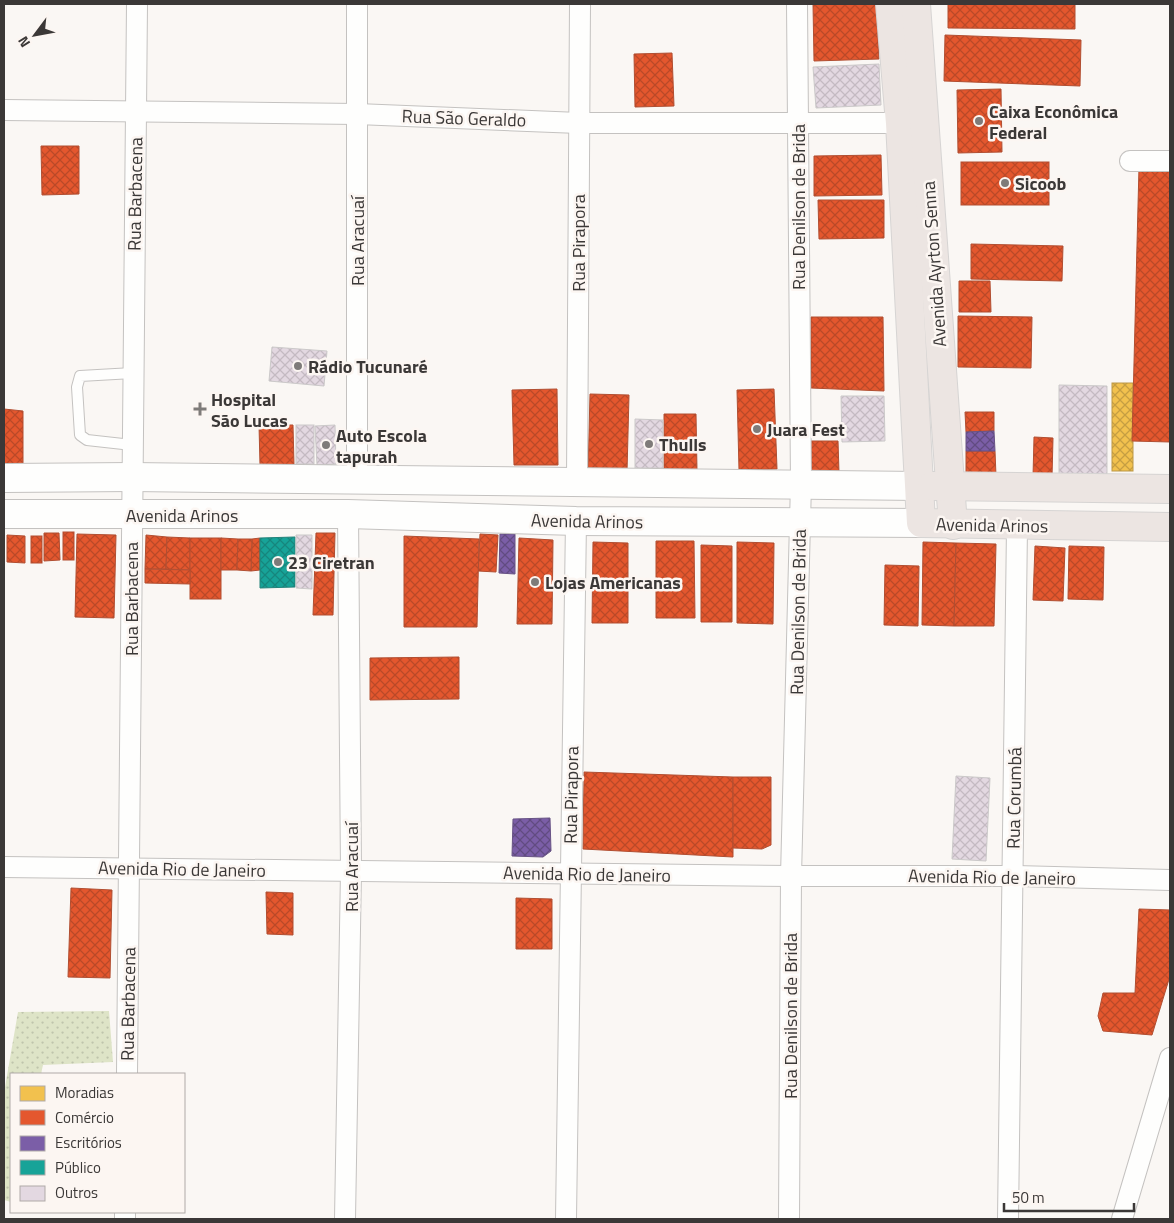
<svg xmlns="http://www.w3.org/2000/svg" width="1174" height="1223" font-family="'Titillium Web',sans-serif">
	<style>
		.park { fill: url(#park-dots) }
		.homes { fill: url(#homes-cross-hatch); stroke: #bb9847 }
		.shops { fill: url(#shops-cross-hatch); stroke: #b14e31 }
		.offices { fill: url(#offices-cross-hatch); stroke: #685385 }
		.public { fill: url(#public-cross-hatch); stroke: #22837b }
		.building { fill: url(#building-cross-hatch); stroke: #cbc9c9 }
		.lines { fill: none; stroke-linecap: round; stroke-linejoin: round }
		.service-casing { stroke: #c4c2c0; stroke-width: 12 }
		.minor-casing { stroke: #c4c2c0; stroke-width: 22 }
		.secondary-casing { stroke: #c4c2c0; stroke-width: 30 }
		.primary-casing { stroke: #d6d4d3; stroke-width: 30 }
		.service { stroke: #fefefd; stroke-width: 10 }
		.minor { stroke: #fefefd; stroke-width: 20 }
		.secondary { stroke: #fefefd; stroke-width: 28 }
		.primary { stroke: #ece5e2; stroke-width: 28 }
		.poi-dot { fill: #7e7b79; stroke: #fcf6f2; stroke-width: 2 }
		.labels { text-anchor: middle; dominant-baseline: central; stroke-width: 5; stroke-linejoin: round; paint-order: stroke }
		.poi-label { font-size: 18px; font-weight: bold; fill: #3b3837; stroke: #fcf6f2; text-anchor: start }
		.street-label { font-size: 18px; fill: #3b3837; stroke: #fcf6f2 }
	</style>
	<defs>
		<pattern id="park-dots" width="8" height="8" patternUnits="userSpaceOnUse" patternTransform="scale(1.25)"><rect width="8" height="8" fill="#dee4c7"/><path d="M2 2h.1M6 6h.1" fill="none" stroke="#bfc4ac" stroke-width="1.8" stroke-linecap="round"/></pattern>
		<pattern id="homes-cross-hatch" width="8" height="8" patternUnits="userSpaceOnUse" patternTransform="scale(1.25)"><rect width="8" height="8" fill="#f2c14e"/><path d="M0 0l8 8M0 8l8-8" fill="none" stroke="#c59e42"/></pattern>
		<pattern id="shops-cross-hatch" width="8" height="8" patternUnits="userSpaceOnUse" patternTransform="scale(1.25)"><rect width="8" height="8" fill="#e4572e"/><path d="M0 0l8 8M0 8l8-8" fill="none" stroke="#ba4928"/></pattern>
		<pattern id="offices-cross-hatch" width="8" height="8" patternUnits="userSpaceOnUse" patternTransform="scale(1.25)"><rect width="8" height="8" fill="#7b5ea7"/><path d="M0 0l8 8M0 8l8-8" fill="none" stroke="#614b81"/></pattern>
		<pattern id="public-cross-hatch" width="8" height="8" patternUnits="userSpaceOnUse" patternTransform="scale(1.25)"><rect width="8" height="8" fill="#17a398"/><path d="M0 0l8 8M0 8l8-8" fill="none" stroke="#16867d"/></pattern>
		<pattern id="building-cross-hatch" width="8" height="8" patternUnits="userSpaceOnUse" patternTransform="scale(1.25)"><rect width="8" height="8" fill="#e3d8e1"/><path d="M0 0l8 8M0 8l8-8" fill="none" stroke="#c4bac2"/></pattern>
	</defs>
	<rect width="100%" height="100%" fill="#faf7f4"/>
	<!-- park -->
	<polygon class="park" points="109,1011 113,1062 43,1065 41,1074 11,1074 11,1202 4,1200 4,1093 18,1012"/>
	<!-- homes -->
	<rect class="homes" x="1112" y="383" width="21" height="88"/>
	<!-- shops -->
	<g class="shops">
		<polygon points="813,4 876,4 879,59 814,61"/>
		<polygon points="948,4 1075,4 1075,29 948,28"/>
		<polygon points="945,35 1081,40 1080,86 944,81"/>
		<polygon points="672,53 674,106 635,107 634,54"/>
		<polygon points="1001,89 1002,152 958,153 957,90"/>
		<polygon points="41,146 79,146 79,194 42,195"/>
		<polygon points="881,155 882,195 814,196 814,156"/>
		<rect x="961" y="162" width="88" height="43"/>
		<polygon points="1139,167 1170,168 1170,442 1132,441"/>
		<polygon points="818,200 884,200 884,238 819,239"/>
		<polygon points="971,244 1063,246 1062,281 971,279"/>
		<polygon points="959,281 990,281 991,312 959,312"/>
		<polygon points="958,316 1032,317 1031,368 958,367"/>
		<polygon points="811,317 883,317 884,391 811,388"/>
		<polygon points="557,389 558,465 514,465 512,390"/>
		<polygon points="774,389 777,469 739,470 737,390"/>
		<polygon points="590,394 629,395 627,472 588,471"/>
		<polygon points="4,409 23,411 23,474 4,473"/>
		<polygon points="965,412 994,412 994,431 966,432"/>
		<polygon points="664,414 696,414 697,471 664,471"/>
		<polygon points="259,425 293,425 294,465 260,465"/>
		<polygon points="1034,437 1053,438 1052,477 1033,477"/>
		<polygon points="809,441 838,441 839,473 815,473 809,466"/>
		<polygon points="966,451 995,451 996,476 966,477"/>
		<rect x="63" y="532" width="11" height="28"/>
		<polygon points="44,533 59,533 60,560 44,561"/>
		<polygon points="316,533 335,533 333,615 313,615"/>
		<polygon points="77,534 116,535 114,618 75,617"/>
		<polygon points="480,534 498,535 496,572 478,571"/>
		<polygon points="7,535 25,536 25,563 7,562"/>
		<polygon points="146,535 167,537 166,569 145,569"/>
		<rect x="31" y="536" width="11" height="27"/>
		<polygon points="404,536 479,539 477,627 404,627"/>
		<polygon points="167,537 190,538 190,570 166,569"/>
		<rect x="190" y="538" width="31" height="61"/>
		<polygon points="221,538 238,539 237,570 221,570"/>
		<polygon points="260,538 260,570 251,571 252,539"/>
		<polygon points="519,538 553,540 552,624 517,624"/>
		<polygon points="238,539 252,539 251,571 237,570"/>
		<polygon points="656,541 694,541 695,618 656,618"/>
		<polygon points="593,542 628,543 628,623 592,623"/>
		<polygon points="737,542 774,543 773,624 737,623"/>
		<polygon points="923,542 956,543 954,626 922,625"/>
		<polygon points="956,543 996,544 994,626 954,626"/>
		<polygon points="701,545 732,546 732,622 701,622"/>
		<polygon points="1035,546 1065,548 1063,601 1033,600"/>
		<polygon points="1069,546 1104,547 1103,600 1068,599"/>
		<polygon points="885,565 919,566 918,626 884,625"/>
		<polygon points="145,569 190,570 190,584 145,583"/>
		<polygon points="459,657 459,699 370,700 370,658"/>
		<polygon points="584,772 733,777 733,857 583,849"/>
		<polygon points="733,777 771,777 771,845 762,849 733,848"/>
		<polygon points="71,888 112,890 110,978 68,977"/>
		<polygon points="266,892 293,893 293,935 267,934"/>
		<polygon points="516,898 552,899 552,949 516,949"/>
		<polygon points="1139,909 1170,910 1170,976 1152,1035 1103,1031 1098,1016 1103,993 1135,993"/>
	</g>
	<!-- offices -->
	<g class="offices">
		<polygon points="994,431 995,451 966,451 966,432"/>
		<polygon points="500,534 515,534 515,574 499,573"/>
		<polygon points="550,818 551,851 543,857 512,856 513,819"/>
	</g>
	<!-- public -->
	<polygon class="public" points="295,537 295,587 260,588 260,538"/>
	<!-- building -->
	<g class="building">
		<polygon points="879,64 881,105 816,108 813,67"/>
		<polygon points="272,347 327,351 324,386 269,381"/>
		<polygon points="1059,385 1107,386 1107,480 1059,479"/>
		<polygon points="841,396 884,396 885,441 842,442"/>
		<polygon points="635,419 663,420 663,468 635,468"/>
		<rect x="296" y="425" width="18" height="39"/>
		<polygon points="335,425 336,464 317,465 315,426"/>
		<polygon points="296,535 312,535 312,589 296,588"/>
		<polygon points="956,776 990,778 986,861 952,859"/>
	</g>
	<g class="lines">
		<defs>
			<polyline id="service" points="132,445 87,440 80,435 77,387 80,376 133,373"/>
			<g id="minor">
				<polyline points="357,4 357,479"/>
				<polyline points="4,110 357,114 579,123 914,123"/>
				<polyline points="1130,161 1170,161"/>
				<polyline points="577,481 580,4"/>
				<polyline points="4,867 791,876 1013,876 1170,880"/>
				<polyline points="127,1074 137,4"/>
				<polyline points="125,1219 125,1212"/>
				<polyline points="345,1219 351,871 348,514"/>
				<polyline points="566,1219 576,521"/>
				<polyline points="789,1219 791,876 801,483 797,4"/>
				<polyline points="1008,1219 1017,527"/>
				<polyline points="1122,1219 1170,1058"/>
			</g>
			<g id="secondary">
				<polyline points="4,478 132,477 919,486"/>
				<polyline points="4,514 348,514 576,521 921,523"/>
			</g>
			<g id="primary">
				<polyline points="890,4 900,123 921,523 1170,527"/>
				<polyline points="916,4 953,525"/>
				<polyline points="932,486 1170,489"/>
			</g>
		</defs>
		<!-- service casing -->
		<use href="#service" class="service-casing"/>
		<!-- minor casing -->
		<use href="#minor" class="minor-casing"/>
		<!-- secondary casing -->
		<use href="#secondary" class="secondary-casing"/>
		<!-- primary casing -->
		<use href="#primary" class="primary-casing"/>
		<!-- service -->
		<use href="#service" class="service"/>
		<!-- minor -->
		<use href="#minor" class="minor"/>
		<!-- secondary -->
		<use href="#secondary" class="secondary"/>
		<!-- primary -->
		<use href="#primary" class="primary"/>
	</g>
	<!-- markers -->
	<g class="poi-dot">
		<circle cx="979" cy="121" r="5"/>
		<circle cx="1005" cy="183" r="5"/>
		<circle cx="298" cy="366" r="5"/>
		<path d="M197.5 401.5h5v5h5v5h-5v5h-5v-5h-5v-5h5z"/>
		<circle cx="757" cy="429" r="5"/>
		<circle cx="649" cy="444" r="5"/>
		<circle cx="326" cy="445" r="5"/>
		<circle cx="278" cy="562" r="5"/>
		<circle cx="535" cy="582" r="5"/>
	</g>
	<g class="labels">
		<!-- poi labels -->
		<g class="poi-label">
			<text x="989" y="111">Caixa Econômica<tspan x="989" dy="21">Federal</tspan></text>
			<text x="1015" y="183">Sicoob</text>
			<text x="308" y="366">Rádio Tucunaré</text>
			<text x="211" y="399">Hospital<tspan x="211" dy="21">São Lucas</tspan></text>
			<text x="767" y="429">Juara Fest</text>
			<text x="336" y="435">Auto Escola<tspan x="336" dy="21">tapurah</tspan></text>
			<text x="659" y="444">Thulls</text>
			<text x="288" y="562">23 Ciretran</text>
			<text x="545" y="582">Lojas Americanas</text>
		</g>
		<!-- street labels -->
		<g class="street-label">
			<text transform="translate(464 118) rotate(2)">Rua São Geraldo</text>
			<text transform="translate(135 194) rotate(-89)">Rua Barbacena</text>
			<text transform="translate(798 207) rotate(-90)">Rua Denilson de Brida</text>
			<text transform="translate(357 241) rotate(-90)">Rua Aracuaí</text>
			<text transform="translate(578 243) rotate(-90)">Rua Pirapora</text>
			<text transform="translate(934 264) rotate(-94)">Avenida Ayrton Senna</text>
			<text x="182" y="515">Avenida Arinos</text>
			<text transform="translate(587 521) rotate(1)">Avenida Arinos</text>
			<text transform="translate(992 525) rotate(1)">Avenida Arinos</text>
			<text transform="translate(131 599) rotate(-90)">Rua Barbacena</text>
			<text transform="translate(798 612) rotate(-89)">Rua Denilson de Brida</text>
			<text transform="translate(571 795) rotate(-89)">Rua Pirapora</text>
			<text transform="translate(1014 798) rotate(-89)">Rua Corumbá</text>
			<text transform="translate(351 867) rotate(-90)">Rua Aracuaí</text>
			<text transform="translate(182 869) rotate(1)">Avenida Rio de Janeiro</text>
			<text transform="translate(587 874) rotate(1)">Avenida Rio de Janeiro</text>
			<text transform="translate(992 877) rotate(1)">Avenida Rio de Janeiro</text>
			<text transform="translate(128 1004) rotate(-89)">Rua Barbacena</text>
			<text transform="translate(790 1016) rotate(-90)">Rua Denilson de Brida</text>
		</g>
	</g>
	<!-- border -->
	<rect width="1174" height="1223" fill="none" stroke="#3b3837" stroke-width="10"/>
	<!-- legend -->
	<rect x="10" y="1073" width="175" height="140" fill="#fcf6f2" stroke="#afaaa7"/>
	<rect x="20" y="1086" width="25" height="15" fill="#f2c14e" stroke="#afaaa7"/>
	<text x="55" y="1098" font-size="15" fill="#3b3837">Moradias</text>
	<rect x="20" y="1110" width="25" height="15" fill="#e4572e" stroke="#afaaa7"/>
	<text x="55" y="1123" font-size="15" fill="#3b3837">Comércio</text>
	<rect x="20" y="1136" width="25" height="15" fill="#7b5ea7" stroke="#afaaa7"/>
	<text x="55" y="1148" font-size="15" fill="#3b3837">Escritórios</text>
	<rect x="20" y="1160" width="25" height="15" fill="#17a398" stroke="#afaaa7"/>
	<text x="55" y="1173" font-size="15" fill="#3b3837">Público</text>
	<rect x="20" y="1186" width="25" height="15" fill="#e3d8e1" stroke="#afaaa7"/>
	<text x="55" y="1198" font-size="15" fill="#3b3837">Outros</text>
	<!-- north arrow -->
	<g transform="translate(35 35) rotate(238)" stroke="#fcf6f2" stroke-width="4" paint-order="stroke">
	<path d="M0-4L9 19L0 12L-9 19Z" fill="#3b3837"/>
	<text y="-8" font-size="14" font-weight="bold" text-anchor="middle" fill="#3b3837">N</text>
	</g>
	<!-- scale -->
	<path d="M1004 1203v8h130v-8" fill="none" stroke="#3b3837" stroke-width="2.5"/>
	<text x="1012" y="1203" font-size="15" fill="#3b3837" stroke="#fcf6f2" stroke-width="4" paint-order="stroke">50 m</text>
</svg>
